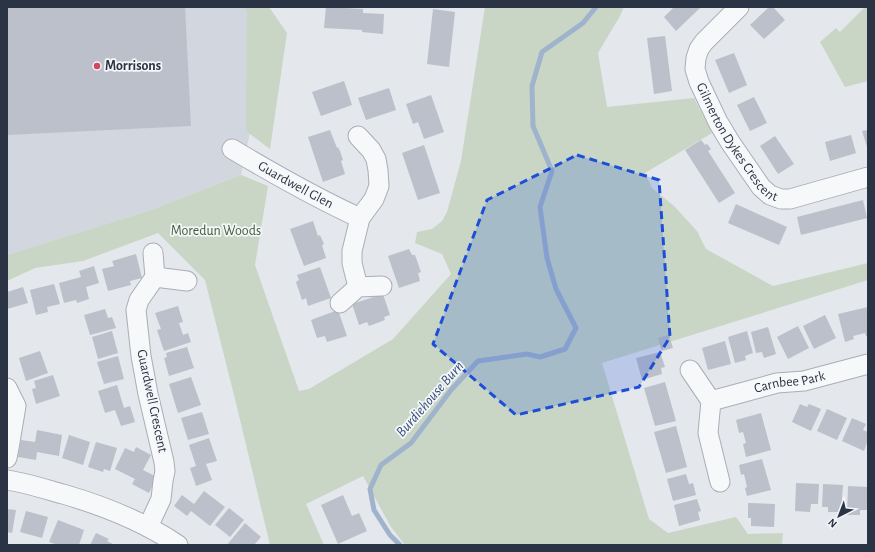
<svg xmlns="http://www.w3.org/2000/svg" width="875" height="552" font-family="'Alegreya Sans',sans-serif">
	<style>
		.built { fill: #d2d6de }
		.green { fill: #c9d6c5 }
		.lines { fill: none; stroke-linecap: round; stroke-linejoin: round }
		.stream { stroke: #9fb4cc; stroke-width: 5 }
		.building { fill: #bbc0ca }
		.minor-casing { stroke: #a9aeb7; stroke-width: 21 }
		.minor { stroke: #f7f8fa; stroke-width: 19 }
		.marked { fill: #1d4ed8; fill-opacity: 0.2; stroke: #1d4ed8; stroke-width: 3; stroke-dasharray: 8 5; stroke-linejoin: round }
		.poi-dot { fill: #d1495b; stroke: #f4f6f9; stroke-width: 1.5 }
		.labels { text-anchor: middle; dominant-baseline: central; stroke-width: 3.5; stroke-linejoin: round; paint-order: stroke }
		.poi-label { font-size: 14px; font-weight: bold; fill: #2b3445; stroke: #f4f6f9; text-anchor: start }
		.street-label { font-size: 14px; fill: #2b3445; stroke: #f4f6f9 }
		.park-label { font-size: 14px; fill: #3f6138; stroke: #f4f6f9 }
		.water-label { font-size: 15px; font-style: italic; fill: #34527a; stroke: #f4f6f9 }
	</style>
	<rect width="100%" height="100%" fill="#e4e7ec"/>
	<!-- built -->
	<polygon class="built" points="7,7 248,7 268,48 241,175 151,210 7,255"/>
	<!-- green -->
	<g class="green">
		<polygon points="244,7 269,7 287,33 270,149 246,131 247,12"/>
		<polygon points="485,7 624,7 620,16 598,53 607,107 694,98 712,133 645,173 652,188 674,206 697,231 706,249 773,286 868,263 868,280 602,363 649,519 668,533 736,517 748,534 783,533 782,545 405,545 391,527 363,476 306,504 324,545 270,545 236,403 205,280 158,233 83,261 35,268 7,281 7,255 151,210 241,175 268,186 255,265 299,391 309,389 393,339 451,274 442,254 415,243 417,232 432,229 442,221 447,212 461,161"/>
		<polygon points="865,7 868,7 868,81 845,87 820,42 836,28 840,32"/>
	</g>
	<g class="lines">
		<!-- stream -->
		<polyline class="stream" points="400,545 390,535 374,510 370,489 381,465 411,443 451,390 478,361 527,354 540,357 565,349 576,328 556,289 547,258 540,207 552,171 533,126 532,86 542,52 583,23 596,7"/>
	</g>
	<!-- building -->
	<g class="building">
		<polygon points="7,7 185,7 191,126 7,135"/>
		<polygon points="326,7 363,9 363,13 384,14 383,34 362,32 362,30 324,28"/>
		<polygon points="674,7 701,7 676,31 664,17"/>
		<polygon points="769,7 773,7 785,20 764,39 750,25"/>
		<polygon points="433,9 455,12 449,67 427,64"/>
		<polygon points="665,36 672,91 654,94 647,38"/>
		<polygon points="734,53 747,85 729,93 715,60"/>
		<polygon points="344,81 352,105 321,116 312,92"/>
		<polygon points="389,88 396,110 366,120 358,98"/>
		<polygon points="431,95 444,132 424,139 418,122 413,124 406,104"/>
		<polygon points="754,97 767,123 750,131 737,105"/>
		<polygon points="330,130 337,148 338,147 340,151 343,160 341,161 345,174 323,182 308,137"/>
		<polygon points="868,130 868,150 862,131"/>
		<polygon points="851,135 856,153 830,161 825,142"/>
		<polygon points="775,136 794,164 778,174 760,146"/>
		<polygon points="701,140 705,145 707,144 711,149 708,151 735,193 719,203 685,150"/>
		<polygon points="424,145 440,193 418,200 402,153"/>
		<polygon points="863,200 867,218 801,235 797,217"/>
		<polygon points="736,204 787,227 779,245 728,223"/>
		<polygon points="313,221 318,236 320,235 324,244 322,245 326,258 304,266 290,229"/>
		<polygon points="409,249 412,255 415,255 421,272 418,273 420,281 399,288 388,256"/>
		<polygon points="136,254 142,278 130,281 131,285 108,291 102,269 114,266 112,261"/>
		<polygon points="94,266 99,283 86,287 89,299 77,303 76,300 64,303 59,283 81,277 79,271"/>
		<polygon points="320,267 331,298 308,306 306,298 302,300 296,282 299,280 297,275"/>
		<polygon points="54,284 60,304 47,307 48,312 36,315 30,290"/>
		<polygon points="23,287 28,303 7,309 7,292"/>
		<polygon points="383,294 390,315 384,317 385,320 369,326 367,322 359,325 352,304"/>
		<polygon points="178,306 183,322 179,323 183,335 188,333 191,342 164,351 157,330 161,329 155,313"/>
		<polygon points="868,307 868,336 866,336 865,333 853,336 854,339 845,342 838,314"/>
		<polygon points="105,309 108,318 112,317 116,328 90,335 84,315"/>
		<polygon points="338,310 347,336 327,342 325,336 317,338 311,320"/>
		<polygon points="825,315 836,338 814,349 803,326"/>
		<polygon points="798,326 809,348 788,359 777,337"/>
		<polygon points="768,327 776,354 764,358 762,352 756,353 751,332"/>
		<polygon points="112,331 118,353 98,359 92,337"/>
		<polygon points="747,331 753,353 745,356 746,360 735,363 728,337"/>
		<polygon points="669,335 673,348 662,351 658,338"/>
		<polygon points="725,341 731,364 708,370 702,348"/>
		<polygon points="187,347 194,368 169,376 164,358 167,357 166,353"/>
		<polygon points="40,351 48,373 26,381 19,358"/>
		<polygon points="660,352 665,367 661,368 662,374 642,380 636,358"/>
		<polygon points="118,356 124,379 104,384 97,362"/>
		<polygon points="53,375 60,396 36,404 32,389 36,388 34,381"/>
		<polygon points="191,377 201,405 178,413 169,384"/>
		<polygon points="665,382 676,421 655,426 644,388"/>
		<polygon points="117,385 124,408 130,406 135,422 121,426 115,410 105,413 98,391"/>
		<polygon points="800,404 807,407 809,404 821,409 811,431 792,422"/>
		<polygon points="827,409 847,418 837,440 817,431"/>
		<polygon points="202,412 209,434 188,440 181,418"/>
		<polygon points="761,413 771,450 746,457 743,444 746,443 743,432 739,433 736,420"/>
		<polygon points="852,418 866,424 863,430 868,432 868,440 864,451 842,441"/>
		<polygon points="676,426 687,467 666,473 654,432"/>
		<polygon points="37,430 62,435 59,456 37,452 36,460 18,457 21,440 35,442"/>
		<polygon points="69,435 90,442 83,465 62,458"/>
		<polygon points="209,438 217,461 206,464 212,480 196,486 190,468 196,466 189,445"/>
		<polygon points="96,442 117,448 110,471 104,469 103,472 88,467"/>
		<polygon points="136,447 151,455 143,470 157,477 149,493 132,484 135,479 115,469 125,448 134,452"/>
		<polygon points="762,459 771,490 747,496 745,488 747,487 744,474 741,475 739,465"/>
		<polygon points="686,474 689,484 693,483 696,495 673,501 667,479"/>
		<polygon points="796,483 819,484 818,504 811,504 810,512 795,511"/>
		<polygon points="823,484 843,485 841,512 828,512 828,507 822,507"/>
		<polygon points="848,486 868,487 867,510 860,510 860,515 847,515"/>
		<polygon points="204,491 225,507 210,526 191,511 187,516 174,506 182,495 194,504"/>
		<polygon points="343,495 352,516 359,513 367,531 338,544 321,505"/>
		<polygon points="697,499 701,511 698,512 700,520 679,526 674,505"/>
		<polygon points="748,503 775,504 774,527 751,526 751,518 748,518"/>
		<polygon points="229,508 244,520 230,537 215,525"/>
		<polygon points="7,509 16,510 12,533 7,532"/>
		<polygon points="26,511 48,517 42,538 20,532"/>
		<polygon points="58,520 84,530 79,545 58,545 49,542"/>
		<polygon points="245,523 261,537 254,545 227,545"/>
		<polygon points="96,533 109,539 107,541 115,545 90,545"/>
	</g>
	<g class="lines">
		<defs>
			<g id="minor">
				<path id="s1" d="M 739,7 L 704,42 L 699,49 L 696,58 L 695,69 L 699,82 L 718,122 L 730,142 L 761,187 L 770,195 L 781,199 L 790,199 L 868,177"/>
				<path id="s2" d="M 232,149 C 274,174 316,198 360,218"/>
				<polyline points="153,253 155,277 187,281"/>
				<polyline points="358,287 352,263 352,251 360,218 374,199 379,186 378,170 376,159 371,150 358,136"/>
				<polyline points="340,303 358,287 382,286"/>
				<polyline points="690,370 711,401 708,433 720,482"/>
				<polyline points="7,388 16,406 9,448 7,458"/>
				<path id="s3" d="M 711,401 L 777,383 L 804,381 L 868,364"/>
				<path d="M 7,480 C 26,483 45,489 63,494 C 104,506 143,521 178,545"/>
				<polyline points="148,527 161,499 163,481 165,471 164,462 148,394 141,356 136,310 139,300 155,277"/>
			</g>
		</defs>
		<!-- minor casing -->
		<use href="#minor" class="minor-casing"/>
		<!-- minor -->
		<use href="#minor" class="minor"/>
	</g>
	<!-- marked area -->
	<path class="marked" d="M 577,155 L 659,180 L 670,337 L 639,387 L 516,415 L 433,344 L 487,200 Z"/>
	<!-- markers -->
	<circle class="poi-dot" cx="97" cy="66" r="4"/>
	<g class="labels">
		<!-- poi labels -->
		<g class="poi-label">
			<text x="105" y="66">Morrisons</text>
		</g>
		<!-- street labels -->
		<g class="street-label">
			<text stroke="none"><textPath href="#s1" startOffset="164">Gilmerton Dykes Crescent</textPath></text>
			<text stroke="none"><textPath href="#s2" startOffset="73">Guardwell Glen</textPath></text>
			<text stroke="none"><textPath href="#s3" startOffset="81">Carnbee Park</textPath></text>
			<text transform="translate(152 401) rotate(78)">Guardwell Crescent</text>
		</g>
		<!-- park labels -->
		<g class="park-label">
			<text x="216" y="231">Moredun Woods</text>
		</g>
		<!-- water labels -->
		<g class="water-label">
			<text transform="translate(430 399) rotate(-49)">Burdiehouse Burn</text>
		</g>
	</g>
	<!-- border -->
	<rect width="875" height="552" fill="none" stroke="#2b3445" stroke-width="16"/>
	<!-- north arrow -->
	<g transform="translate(839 516) rotate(222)" stroke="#f4f6f9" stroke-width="3" paint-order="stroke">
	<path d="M0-3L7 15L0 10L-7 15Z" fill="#2b3445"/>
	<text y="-6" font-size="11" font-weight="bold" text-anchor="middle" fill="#2b3445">N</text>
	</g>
</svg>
